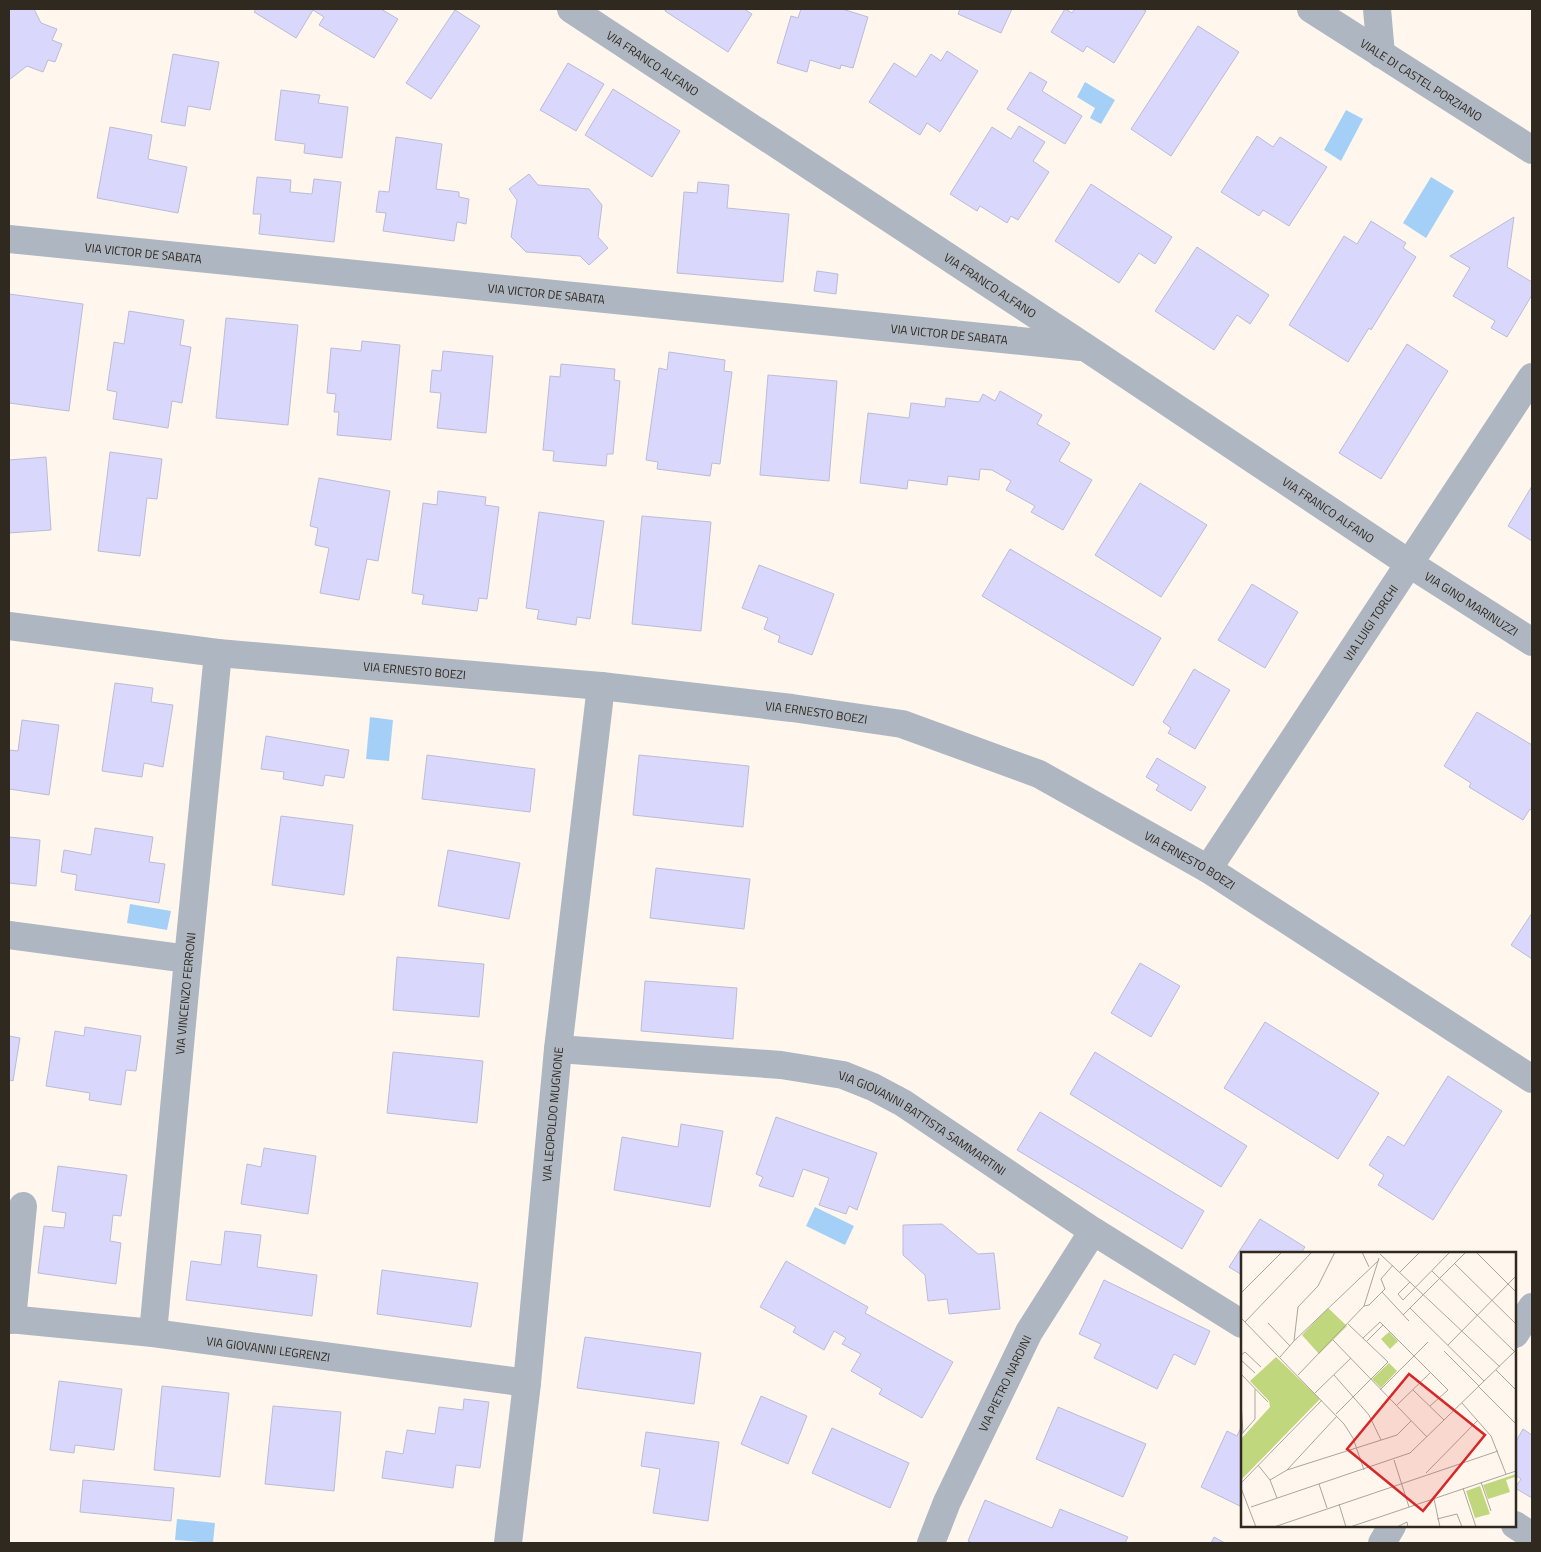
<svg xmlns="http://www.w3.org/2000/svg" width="1541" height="1552" font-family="'Titillium Web',sans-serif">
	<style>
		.water { fill: #a4d0f8 }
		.building { fill: #d9d8fc; stroke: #bcbbd7 }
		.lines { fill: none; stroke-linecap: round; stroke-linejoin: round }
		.minor { stroke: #aeb6c1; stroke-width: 28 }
		.labels { text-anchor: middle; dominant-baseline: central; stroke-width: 4; stroke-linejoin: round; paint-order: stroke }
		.street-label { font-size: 12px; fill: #30291f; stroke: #fff }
		.inset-road { fill: none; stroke: #aca59b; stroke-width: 1 }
		.view { fill: #d62828; fill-opacity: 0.15; stroke: #d62828; stroke-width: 2.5 }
		.inset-edge { fill: none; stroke: #30291f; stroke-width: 2.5 }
	</style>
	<rect width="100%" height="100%" fill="#fff7ed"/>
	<!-- water -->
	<g class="water">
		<polygon points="1085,82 1115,100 1101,124 1090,118 1095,108 1077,97"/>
		<polygon points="1346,110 1363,119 1341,161 1324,150"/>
		<polygon points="1431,177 1454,191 1426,238 1403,223"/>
		<polygon points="370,717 393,720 389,761 366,759"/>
		<polygon points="130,904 171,911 167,930 127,923"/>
		<polygon points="815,1207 854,1226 845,1245 806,1226"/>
		<polygon points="177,1519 215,1523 213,1543 175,1540"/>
	</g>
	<!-- building -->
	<g class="building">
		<polygon points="9,9 34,9 41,23 57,29 52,40 62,44 55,62 48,60 43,72 27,66 9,80"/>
		<polygon points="256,9 381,9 398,19 374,58 319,25 324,17 313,10 296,38 254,12"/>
		<polygon points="666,9 744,9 752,14 728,52 665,11"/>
		<polygon points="801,9 842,9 868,17 853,68 841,65 840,69 810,60 807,72 777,63 791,16 798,18"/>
		<polygon points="960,9 1012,9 1001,33 958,14"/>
		<polygon points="1065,9 1072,13 1075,9 1142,9 1146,11 1114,63 1087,46 1083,52 1051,32"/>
		<polygon points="455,10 480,26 431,99 406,83"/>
		<polygon points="1198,26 1239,52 1171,156 1131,129"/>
		<polygon points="947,51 978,71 940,132 927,123 920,135 869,102 894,63 916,77 931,54 941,61"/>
		<polygon points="173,54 219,62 210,110 188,106 185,126 161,122"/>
		<polygon points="568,63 604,84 576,131 540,110"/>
		<polygon points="1030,72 1047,82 1042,91 1082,116 1065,144 1007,109"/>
		<polygon points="613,89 680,131 652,177 585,135"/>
		<polygon points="281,90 320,95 318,103 348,107 342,158 304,153 305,144 275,140"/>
		<polygon points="1019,126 1045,142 1033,161 1049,172 1018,220 1011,216 1007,223 980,206 977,211 950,194 992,127 1011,139"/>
		<polygon points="110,127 152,135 148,159 187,167 178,213 97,198"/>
		<polygon points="1257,136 1273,147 1280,137 1327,167 1289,226 1263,210 1259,216 1221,192"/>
		<polygon points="396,137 442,144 436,189 459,192 459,197 469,199 466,224 457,222 454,241 383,231 386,213 376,212 379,191 389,192"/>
		<polygon points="529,174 538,185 589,189 602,205 598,237 608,248 589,265 580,256 526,252 511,237 517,200 509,189"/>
		<polygon points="257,177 291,180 290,192 312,194 314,179 341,182 334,242 259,234 261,214 253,214"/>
		<polygon points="698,182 729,185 727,208 789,214 783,282 677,273 684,192 697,193"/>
		<polygon points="1091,184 1172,237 1155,264 1139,253 1119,283 1055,241"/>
		<polygon points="1514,217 1507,267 1532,282 1532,295 1507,337 1491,328 1495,321 1453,296 1470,268 1450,256"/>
		<polygon points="1371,221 1406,243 1403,248 1416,257 1371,330 1369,328 1348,362 1289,325 1344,236 1357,244"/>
		<polygon points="1197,247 1269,295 1250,324 1237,315 1214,350 1155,311"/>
		<polygon points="817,271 838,274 836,294 814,291"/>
		<polygon points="9,294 83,304 69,411 9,403"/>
		<polygon points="129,311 184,320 180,345 191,347 182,403 172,401 168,428 113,419 117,392 107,390 114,342 124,344"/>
		<polygon points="226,318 298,325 288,425 216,418"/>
		<polygon points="362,341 400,345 391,440 337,435 339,412 334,412 336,394 327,393 331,348 361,351"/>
		<polygon points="1407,344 1448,371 1381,479 1339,453"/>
		<polygon points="443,351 493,356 486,433 437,428 441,393 430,392 432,370 441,371"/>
		<polygon points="669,352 725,360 724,371 732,372 720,464 712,463 710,476 657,469 658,462 646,460 659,368 667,370"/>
		<polygon points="561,364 615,369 614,380 620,381 613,454 607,454 606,466 553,461 554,451 543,450 550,376 560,377"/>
		<polygon points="768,375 837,381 829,481 760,475"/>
		<polygon points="1000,391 1042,415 1037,424 1070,443 1059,461 1092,480 1063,530 1031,512 1035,506 1006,490 1011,481 992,470 980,469 979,480 948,476 947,485 908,480 907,489 860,483 868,413 909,418 911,403 945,407 946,398 979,402 983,394 995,401"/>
		<polygon points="110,452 162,459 157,499 147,498 140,556 98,551"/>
		<polygon points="46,457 51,530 9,533 9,460"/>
		<polygon points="319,478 390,491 378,561 367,559 359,600 320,593 329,548 315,545 318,528 310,526"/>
		<polygon points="1140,483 1207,525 1161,597 1095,555"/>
		<polygon points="1532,486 1532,541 1508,526"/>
		<polygon points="438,491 486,497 485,505 499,507 487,599 479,598 477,611 422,604 424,595 412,593 423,503 437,505"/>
		<polygon points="539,512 604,521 590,619 577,617 576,625 537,619 539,610 526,608"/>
		<polygon points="642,516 711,522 701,631 632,624"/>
		<polygon points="1010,549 1161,638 1133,686 982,596"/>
		<polygon points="759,565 834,594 812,655 778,642 780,636 764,629 768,618 742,608"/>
		<polygon points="1252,584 1298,612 1265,668 1218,640"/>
		<polygon points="1194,669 1230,690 1195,749 1168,733 1171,728 1163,722"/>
		<polygon points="115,683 153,688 151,702 173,705 163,767 144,763 142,777 102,771"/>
		<polygon points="1477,712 1532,745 1532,811 1530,809 1523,820 1469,787 1471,783 1444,766"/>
		<polygon points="22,720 59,725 49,795 9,789 9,750 18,751"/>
		<polygon points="266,736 349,750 344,778 325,775 323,786 283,779 284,772 261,769"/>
		<polygon points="427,755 535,769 530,812 422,799"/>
		<polygon points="639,755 749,766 743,827 633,815"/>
		<polygon points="1157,758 1206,787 1191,811 1156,790 1159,785 1146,777"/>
		<polygon points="281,816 353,825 344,895 272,885"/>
		<polygon points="95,828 153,837 149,862 165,864 159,903 75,890 77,875 61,872 64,850 91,855"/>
		<polygon points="9,837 40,840 36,886 9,883"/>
		<polygon points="448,850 520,863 509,919 438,906"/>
		<polygon points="656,868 750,879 744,929 650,918"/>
		<polygon points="1532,913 1532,959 1511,945"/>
		<polygon points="397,957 484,964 479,1017 393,1010"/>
		<polygon points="1140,963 1180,986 1151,1037 1111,1013"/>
		<polygon points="645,981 737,988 733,1039 641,1031"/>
		<polygon points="1265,1022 1379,1093 1338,1159 1224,1088"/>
		<polygon points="85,1027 141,1036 136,1071 126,1070 121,1105 89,1100 90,1093 46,1086 55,1031 84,1036"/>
		<polygon points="9,1036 20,1038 13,1081 9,1080"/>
		<polygon points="393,1052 483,1061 477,1123 387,1113"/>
		<polygon points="1095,1052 1247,1146 1221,1187 1070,1094"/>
		<polygon points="1448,1076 1502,1111 1433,1220 1378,1185 1384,1175 1369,1165 1388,1136 1404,1146"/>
		<polygon points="1040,1112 1204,1211 1182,1249 1017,1150"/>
		<polygon points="776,1117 877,1153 857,1210 849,1206 846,1214 819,1205 829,1178 803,1169 793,1197 759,1186 763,1177 756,1174"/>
		<polygon points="681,1124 723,1131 710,1207 614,1190 622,1137 678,1147"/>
		<polygon points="264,1148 316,1156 308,1214 241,1204 247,1164 261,1167"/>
		<polygon points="58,1166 127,1175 121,1216 113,1215 110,1241 121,1243 116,1284 38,1273 44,1226 64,1228 66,1213 52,1211"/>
		<polygon points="1260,1219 1305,1247 1301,1253 1242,1253 1242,1275 1229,1267"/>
		<polygon points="942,1224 978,1254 994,1253 1000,1309 949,1314 947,1299 928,1301 925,1275 903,1255 903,1225"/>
		<polygon points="225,1231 261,1235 257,1267 317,1275 312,1316 186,1300 191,1261 221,1265"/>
		<polygon points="786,1261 868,1307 865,1313 953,1362 922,1418 879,1394 882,1389 851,1371 861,1354 842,1344 846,1338 834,1331 824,1350 793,1332 796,1327 760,1307"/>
		<polygon points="382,1270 478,1283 471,1327 377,1314"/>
		<polygon points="1104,1280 1210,1331 1195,1365 1174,1354 1157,1389 1094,1358 1101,1344 1079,1334"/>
		<polygon points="585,1337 701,1353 694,1404 577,1388"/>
		<polygon points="59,1381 122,1389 114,1450 75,1445 74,1453 50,1450"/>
		<polygon points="162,1386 229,1393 220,1477 154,1470"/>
		<polygon points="761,1396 807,1416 788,1464 741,1444"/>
		<polygon points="464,1399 489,1402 480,1468 456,1465 453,1488 382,1478 386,1451 403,1454 407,1430 435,1434 439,1407 463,1410"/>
		<polygon points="273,1406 341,1412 334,1491 265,1484"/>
		<polygon points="1058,1407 1146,1444 1123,1497 1036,1459"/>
		<polygon points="1242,1425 1242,1507 1201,1487 1227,1431 1237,1436"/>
		<polygon points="832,1428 909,1463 890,1508 812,1473"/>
		<polygon points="1523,1429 1532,1435 1532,1498 1515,1488 1521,1479 1515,1475 1515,1443"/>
		<polygon points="646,1432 719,1442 708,1521 653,1513 660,1469 641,1466"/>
		<polygon points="83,1480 174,1488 171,1521 80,1512"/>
		<polygon points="985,1500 1052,1528 1060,1509 1128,1537 1125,1543 973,1543 968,1541"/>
		<polygon points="1214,1537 1225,1543 1211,1543"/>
	</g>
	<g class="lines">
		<!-- minor -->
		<g class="minor">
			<path id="s1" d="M 571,9 L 1085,347 L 1410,564 L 1532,642"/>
			<path id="s2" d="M 1311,9 L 1532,150"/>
			<polyline points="1377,9 1381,54"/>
			<path id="s3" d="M 9,239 L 1081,347"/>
			<path id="s4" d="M 9,626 L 218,653 L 601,686 L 792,708 L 902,724 L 1039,774 L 1208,869 L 1532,1079"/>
			<path id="s5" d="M 1208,869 L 1532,377"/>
			<polyline points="9,935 188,959"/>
			<path id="s6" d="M 558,1049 L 781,1065 L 843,1075 L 873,1087 L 903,1103 L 1093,1231 L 1242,1324"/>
			<path id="s7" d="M 9,1319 L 153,1333 L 527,1383"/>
			<polyline points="12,1320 23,1206"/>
			<path id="s8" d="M 153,1333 L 188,959 L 218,653"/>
			<polyline points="1515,1334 1532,1307"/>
			<polyline points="1515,1525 1532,1536"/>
			<path id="s9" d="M 508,1543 L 527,1383 L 558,1049 L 601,686"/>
			<path id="s10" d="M 931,1543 L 947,1502 L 1029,1332 L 1093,1231"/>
			<polyline points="1382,1543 1392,1526"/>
		</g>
	</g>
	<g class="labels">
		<!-- street labels -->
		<g class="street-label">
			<text stroke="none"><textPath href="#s1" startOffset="98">VIA FRANCO ALFANO</textPath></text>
			<text stroke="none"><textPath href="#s2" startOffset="131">VIALE DI CASTEL PORZIANO</textPath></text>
			<text stroke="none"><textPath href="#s3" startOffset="135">VIA VICTOR DE SABATA</textPath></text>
			<text stroke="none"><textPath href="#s1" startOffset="502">VIA FRANCO ALFANO</textPath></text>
			<text stroke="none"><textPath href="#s3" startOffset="540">VIA VICTOR DE SABATA</textPath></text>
			<text stroke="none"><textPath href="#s3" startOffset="945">VIA VICTOR DE SABATA</textPath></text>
			<text stroke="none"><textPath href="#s1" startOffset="908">VIA FRANCO ALFANO</textPath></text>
			<text stroke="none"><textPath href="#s1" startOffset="1079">VIA GINO MARINUZZI</textPath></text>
			<text stroke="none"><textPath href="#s5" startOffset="295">VIA LUIGI TORCHI</textPath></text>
			<text stroke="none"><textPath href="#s4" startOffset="408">VIA ERNESTO BOEZI</textPath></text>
			<text stroke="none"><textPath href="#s4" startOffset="812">VIA ERNESTO BOEZI</textPath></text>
			<text stroke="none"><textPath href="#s4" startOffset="1218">VIA ERNESTO BOEZI</textPath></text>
			<text stroke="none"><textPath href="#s8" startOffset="341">VIA VINCENZO FERRONI</textPath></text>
			<text stroke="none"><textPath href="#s9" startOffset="431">VIA LEOPOLDO MUGNONE</textPath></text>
			<text stroke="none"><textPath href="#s6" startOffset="379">VIA GIOVANNI BATTISTA SAMMARTINI</textPath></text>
			<text stroke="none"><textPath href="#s7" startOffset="261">VIA GIOVANNI LEGRENZI</textPath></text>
			<text stroke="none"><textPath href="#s10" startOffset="176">VIA PIETRO NARDINI</textPath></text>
		</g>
	</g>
	<!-- overview -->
	<g transform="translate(1241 1252)">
		<rect width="275" height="275" fill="#fff7ed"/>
		<path d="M 87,56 L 106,74 L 78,102 L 61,83 ZM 148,80 L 157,89 L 149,97 L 140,87 ZM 35,105 L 79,147 L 0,228 L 0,187 L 29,155 L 28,149 L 9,129 ZM 148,111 L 156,119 L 140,136 L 131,127 ZM 275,222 L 275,228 L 274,225 L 265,228 L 269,240 L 247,247 L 242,233 ZM 239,234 L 249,262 L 234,266 L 225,239 Z" fill="#c0d77e"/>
		<path class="inset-road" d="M 121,0 L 128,15M 235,0 L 275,40M 139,2 L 259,115M 214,12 L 275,72M 191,19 L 274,100M 159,20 L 179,0M 169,30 L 157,42 L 162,48 L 209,0M 141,40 L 168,69M 0,41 L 41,0M 123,54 L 138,6M 169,56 L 243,129M 162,63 L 225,0M 0,66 L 103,172 L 112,186 L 123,218M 4,70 L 71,0M 27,71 L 49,94M 122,86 L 139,70 L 207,138 L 189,154M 92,88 L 186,185M 53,89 L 138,8M 126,89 L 142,73M 207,93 L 275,24M 203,99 L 238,134M 0,103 L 4,100 L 20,115M 39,105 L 53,89 L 57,55 L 77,34 L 94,0M 0,108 L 14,121M 255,118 L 275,138M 0,122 L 27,150M 57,123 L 123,54 L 128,53 L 144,37 L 140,27 L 152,13M 93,123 L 128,163 L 140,188M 238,135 L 275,172M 139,138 L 187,90M 172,138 L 203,168M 74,141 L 110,106M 0,149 L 2,181M 221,151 L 250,184 L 265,222M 155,154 L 190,120M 95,162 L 147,110 L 107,72M 0,183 L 14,167 L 14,137M 153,208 L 168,255M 17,213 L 29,228 L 36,246M 46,218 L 96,164M 185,221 L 237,168M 29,228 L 46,218 L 156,183 L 170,169M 240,230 L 250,259M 0,231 L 81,148M 78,232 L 86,256M 0,236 L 15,275M 222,236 L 235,275M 193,247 L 199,275M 98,252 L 105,275M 10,255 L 169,201 L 275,98M 196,267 L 216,262 L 221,275M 33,275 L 257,199M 109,275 L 275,219M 156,275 L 166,270 L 167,275"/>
		<path class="view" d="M 168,122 L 244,183 L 182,259 L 106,197 Z"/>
		<rect width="275" height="275" class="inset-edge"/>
	</g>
	<!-- border -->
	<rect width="1541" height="1552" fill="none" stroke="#30291f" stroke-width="20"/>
</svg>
